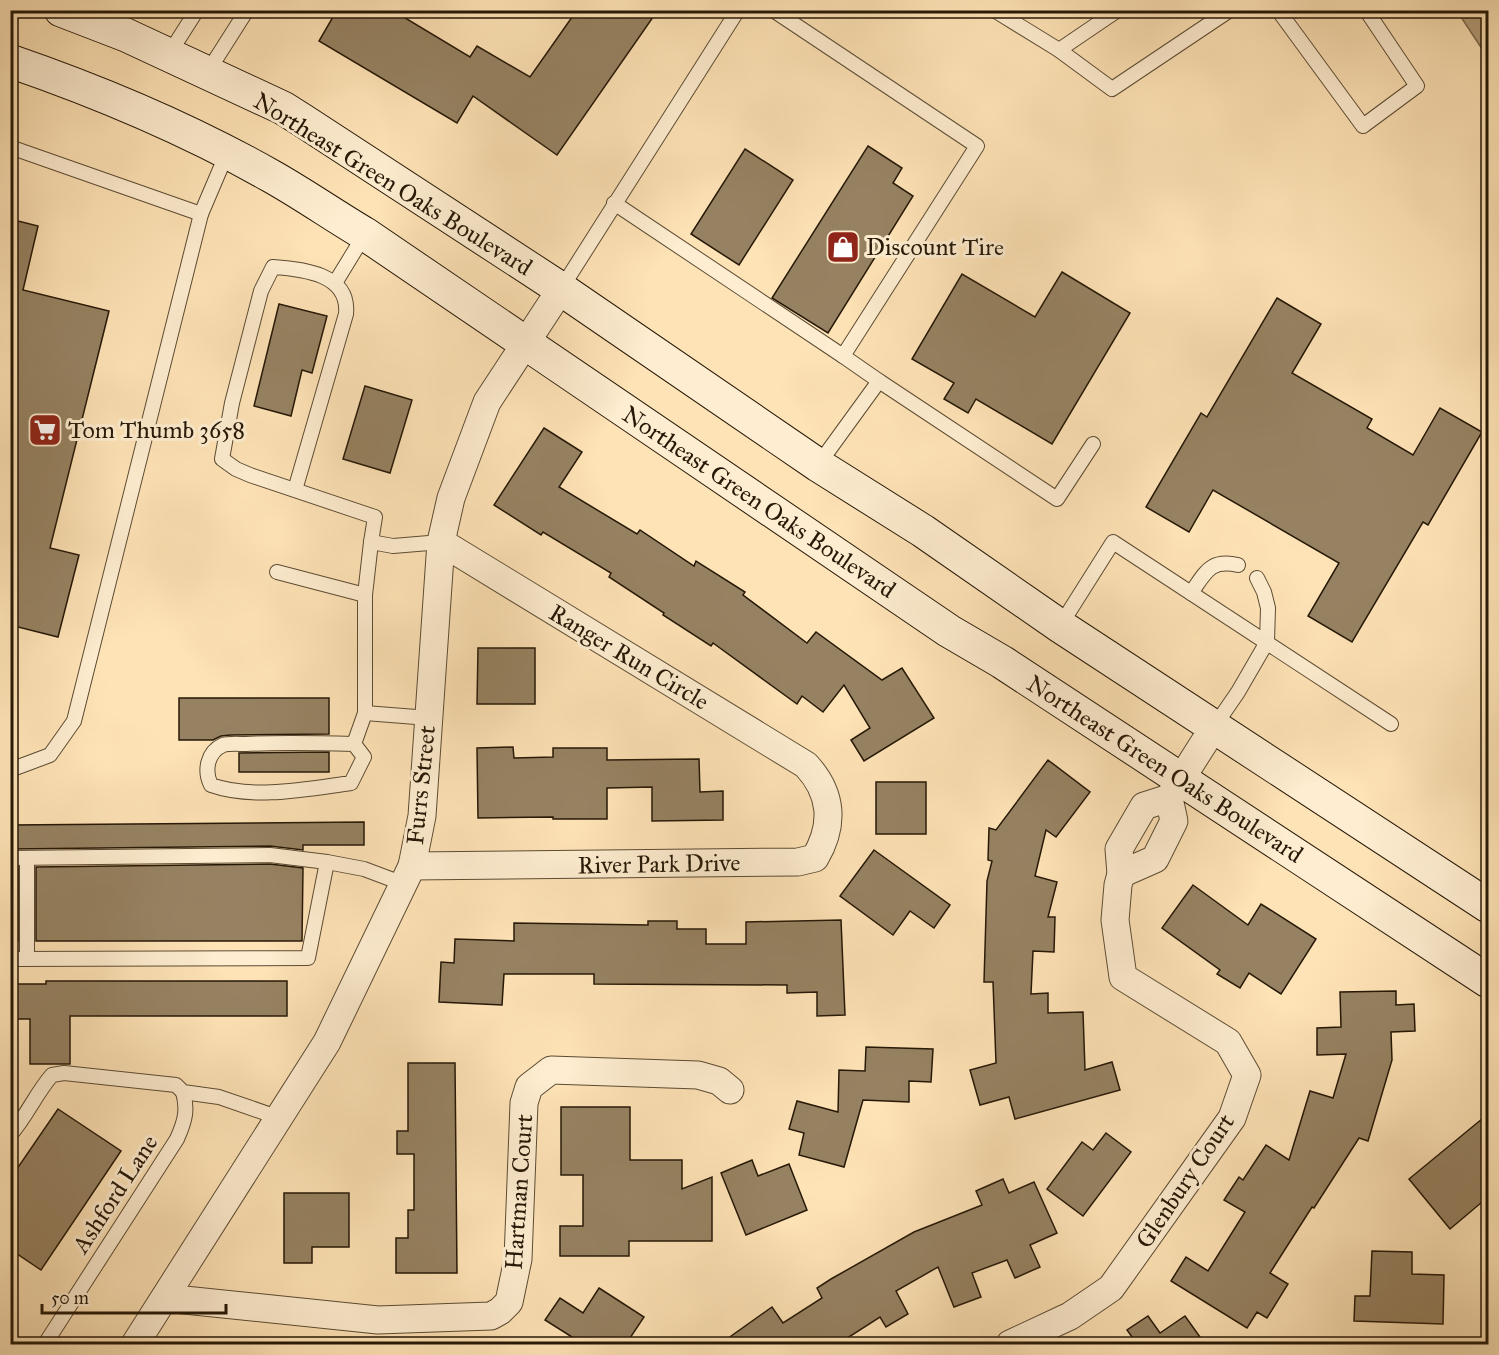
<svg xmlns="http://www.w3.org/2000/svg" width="1499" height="1355" font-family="'IM FELL Great Primer',serif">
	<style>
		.water { fill: #b59e7a; stroke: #7c684c; stroke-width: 1.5 }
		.building { fill: #968262; stroke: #261807; stroke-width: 1.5 }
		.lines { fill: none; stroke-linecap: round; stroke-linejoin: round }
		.lane-casing { stroke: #5c4b33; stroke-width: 16 }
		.street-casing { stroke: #5c4b33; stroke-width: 29 }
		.secondary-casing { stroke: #261807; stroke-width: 35 }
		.lane { stroke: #feedd0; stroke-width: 14 }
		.street { stroke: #feedd0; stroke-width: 27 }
		.secondary { stroke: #feedd0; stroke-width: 33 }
		.labels { text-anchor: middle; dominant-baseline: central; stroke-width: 6; stroke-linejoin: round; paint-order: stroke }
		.street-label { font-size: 24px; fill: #261807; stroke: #feedd0 }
		.poi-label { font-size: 24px; fill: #261807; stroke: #feedd0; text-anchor: start }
	</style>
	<rect width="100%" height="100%" fill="#fee3b6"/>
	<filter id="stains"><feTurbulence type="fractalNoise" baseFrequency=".00333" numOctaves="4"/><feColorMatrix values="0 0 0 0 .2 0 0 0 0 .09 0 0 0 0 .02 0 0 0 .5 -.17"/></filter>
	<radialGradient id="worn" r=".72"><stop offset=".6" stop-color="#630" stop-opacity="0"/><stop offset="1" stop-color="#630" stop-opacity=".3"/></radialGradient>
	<!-- water -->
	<polygon class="water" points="1457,11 1488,11 1488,58"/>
	<!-- building -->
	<g class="building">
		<polygon points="337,10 392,10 470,57 477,46 530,77 577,10 658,10 557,155 473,96 457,123 319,41"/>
		<polygon points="868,146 902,168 893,183 913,196 828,333 772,298"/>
		<polygon points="745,149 793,180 739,265 691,234"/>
		<polygon points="10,219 38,226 23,290 109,311 50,548 79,555 58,637 10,625"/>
		<polygon points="1062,272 1130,313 1052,444 976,399 968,413 944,399 954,383 912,359 962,274 1035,317"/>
		<polygon points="1277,298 1321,324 1292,373 1372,419 1367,428 1413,455 1440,408 1482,432 1428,525 1423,522 1352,642 1308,616 1339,563 1213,490 1189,532 1146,507 1201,413 1207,417"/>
		<polygon points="279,304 327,316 312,373 302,370 291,416 254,406"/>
		<polygon points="365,386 412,400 390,473 343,459"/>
		<polygon points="544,428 582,452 559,487 637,534 640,530 694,566 696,561 745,592 743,595 807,643 816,632 882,680 902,668 934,718 864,761 851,740 870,728 844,685 823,712 802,696 797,704 713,643 711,646 663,615 664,613 609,577 611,573 543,532 541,535 494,505"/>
		<polygon points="478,648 535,648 535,704 477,704"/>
		<polygon points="179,698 329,698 329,734 231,735 221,736 213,740 179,740"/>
		<polygon points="513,747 514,758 553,757 553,748 607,748 607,760 699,759 700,792 723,791 723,820 652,821 652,787 607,788 607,819 553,819 553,817 478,818 477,748"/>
		<polygon points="329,752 329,772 239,772 239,753"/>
		<polygon points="1048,760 1090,792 1056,837 1046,830 1035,876 1057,882 1048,917 1055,917 1054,952 1033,951 1031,994 1048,993 1048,1013 1083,1012 1085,1070 1112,1062 1120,1090 1015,1119 1009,1097 980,1105 970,1070 996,1063 993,982 984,982 987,881 992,861 988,860 989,828 996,830"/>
		<rect x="876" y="782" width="50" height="52"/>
		<polygon points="364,822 364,845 303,845 303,850 270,846 10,849 10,825"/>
		<polygon points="874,850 950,905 934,928 910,911 893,935 840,896"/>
		<polygon points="270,864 303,868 302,941 36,941 36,867"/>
		<rect x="10" y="867" width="8" height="74"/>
		<polygon points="1193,885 1248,925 1261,904 1316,939 1281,994 1249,973 1240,988 1217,974 1220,970 1162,928"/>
		<polygon points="841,920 845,1015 817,1016 817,992 787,993 787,985 594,984 594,974 504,974 502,1005 439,1002 441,962 454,963 455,939 514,941 514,923 648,925 648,921 677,921 677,929 706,929 706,944 746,944 746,922"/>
		<polygon points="46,981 287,981 287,1016 70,1016 70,1064 30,1064 30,1019 10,1019 10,984 46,984"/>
		<polygon points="1396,991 1396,1005 1414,1004 1415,1031 1391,1032 1392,1060 1368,1141 1359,1138 1314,1208 1312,1207 1270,1273 1288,1284 1267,1318 1257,1312 1247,1328 1171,1281 1186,1257 1208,1271 1245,1212 1224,1200 1239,1177 1243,1180 1266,1145 1289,1160 1310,1091 1333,1098 1346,1054 1317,1055 1317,1028 1341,1027 1340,992"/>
		<polygon points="866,1047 933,1049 931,1082 909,1081 909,1102 863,1100 844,1167 799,1155 804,1133 789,1129 797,1101 838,1112 839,1070 865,1071"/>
		<polygon points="408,1063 455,1063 457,1273 396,1273 396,1238 408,1238 408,1210 414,1210 414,1154 397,1154 397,1131 408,1131"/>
		<polygon points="561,1107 630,1107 630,1160 682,1160 682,1189 712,1177 712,1241 629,1241 629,1256 560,1256 560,1226 583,1226 583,1175 561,1175"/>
		<polygon points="58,1109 121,1151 41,1270 10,1249 10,1179"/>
		<polygon points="1488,1114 1488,1197 1450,1229 1409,1179"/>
		<polygon points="1106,1133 1131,1152 1083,1216 1047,1189 1082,1142 1093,1150"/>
		<polygon points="752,1160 758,1176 789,1164 807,1210 746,1235 721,1173"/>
		<polygon points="1003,1179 1009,1193 1034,1182 1057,1233 1030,1245 1040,1267 1015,1278 1007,1260 972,1273 981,1297 954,1307 938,1267 896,1291 908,1314 886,1327 880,1317 838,1344 720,1344 772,1307 783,1323 822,1298 817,1288 831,1279 914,1232 982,1205 976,1191"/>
		<polygon points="284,1193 349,1193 349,1247 312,1247 312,1263 284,1263"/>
		<polygon points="1372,1251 1412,1252 1412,1274 1444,1275 1443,1324 1354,1321 1355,1296 1370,1296"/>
		<polygon points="599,1288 644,1317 626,1344 583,1344 545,1320 560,1298 583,1313"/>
		<polygon points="1148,1316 1160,1333 1185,1316 1205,1344 1137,1344 1127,1330"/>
	</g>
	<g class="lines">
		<defs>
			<g id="lane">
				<polyline points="773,10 977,146 843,356 879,381 818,465"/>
				<polyline points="994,10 1059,50 1112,89 1230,10"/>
				<polyline points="1278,10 1363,126 1417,86 1366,10"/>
				<polyline points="1059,50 1118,10"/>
				<polyline points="169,54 197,10"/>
				<polyline points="207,73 247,10"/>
				<polyline points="10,147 201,214"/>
				<polyline points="614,203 843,356"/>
				<polyline points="335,283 365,234"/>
				<polyline points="561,289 738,10"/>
				<polyline points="879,381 1057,499 1093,444"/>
				<path d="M 295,490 L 346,314 C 350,274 303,269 273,267 L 261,291 L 232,403 L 222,459 L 236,469 L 250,475 L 375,517 L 371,542 L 393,546 L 441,542"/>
				<polyline points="277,572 365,595"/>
				<path d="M 1191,593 C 1206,572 1210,559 1238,565"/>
				<polyline points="1060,626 1113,542 1391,724"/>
				<polyline points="365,713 429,718"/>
				<polyline points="1214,727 1238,692 1267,642 1268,608 1264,592 1257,578"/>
				<path d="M 354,744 C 318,743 282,742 246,744 C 240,744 229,743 223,745 C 207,752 204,771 211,785 C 253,800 307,789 351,783 L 364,757 L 354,744 L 365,713 L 365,595 L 371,542"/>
				<polyline points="10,770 50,755 74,721 201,214 227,153"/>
				<polyline points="10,858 270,855 327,862 364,869 404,884"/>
				<polyline points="27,858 27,959"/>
				<polyline points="10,959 308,958 327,862"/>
				<path d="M 10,1135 C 27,1116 36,1093 52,1075 L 64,1073 L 176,1085 L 183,1092 L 219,1097 L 280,1118"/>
				<path d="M 45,1344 L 177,1139 C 185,1121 188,1110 183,1092"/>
			</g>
			<g id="street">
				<path d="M 412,866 L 798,862 L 815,858 C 835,824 832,793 806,765 L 441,542"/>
				<polyline points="1121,874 1155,859 1174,821 1169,798"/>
				<polyline points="165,1298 378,1320 491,1316 500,1311 509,1302 518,1259 524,1103 529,1087 551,1070 698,1075 719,1081 730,1090"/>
				<polyline points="135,1344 327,1042 412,866 422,816 441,542 451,498 487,402 561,289"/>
				<polyline points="1010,1344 1070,1316 1111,1288 1232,1118 1247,1075 1228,1042 1123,977 1115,920 1118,885 1121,874 1119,849 1144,806 1169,798 1214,727"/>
			</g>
			<g id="secondary">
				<polyline points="61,10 126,35 283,108 302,120 561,289 818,465 923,531 1060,626 1488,906"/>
				<path d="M 10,61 C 100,92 188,129 271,176 C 303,194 333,215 365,234 L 949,631 L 1002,662 L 1488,981"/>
			</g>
		</defs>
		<!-- lane casing -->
		<use href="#lane" class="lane-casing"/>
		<!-- street casing -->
		<use href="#street" class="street-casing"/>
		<!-- secondary casing -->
		<use href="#secondary" class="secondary-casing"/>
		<!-- lane -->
		<use href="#lane" class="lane"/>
		<!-- street -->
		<use href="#street" class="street"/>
		<!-- secondary -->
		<use href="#secondary" class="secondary"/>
	</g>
	<!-- icons -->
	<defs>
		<symbol id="shop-square" viewBox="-11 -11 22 22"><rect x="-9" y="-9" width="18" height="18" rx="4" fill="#8f2418" stroke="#feedd0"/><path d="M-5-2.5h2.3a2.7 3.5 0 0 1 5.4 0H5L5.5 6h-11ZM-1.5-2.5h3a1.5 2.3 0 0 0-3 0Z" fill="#fff"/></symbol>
		<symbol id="supermarket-square" viewBox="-11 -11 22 22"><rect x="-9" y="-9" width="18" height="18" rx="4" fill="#8f2418" stroke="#feedd0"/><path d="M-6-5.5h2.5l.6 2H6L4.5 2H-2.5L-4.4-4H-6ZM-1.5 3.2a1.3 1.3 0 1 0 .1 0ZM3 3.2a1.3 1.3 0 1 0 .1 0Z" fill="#fff"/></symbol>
	</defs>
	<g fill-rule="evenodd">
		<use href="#shop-square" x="824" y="228" width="38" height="38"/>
		<use href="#supermarket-square" x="26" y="411" width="38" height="38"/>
	</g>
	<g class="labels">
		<!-- street labels -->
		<g class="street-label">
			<text transform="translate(393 184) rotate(32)">Northeast Green Oaks Boulevard</text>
			<text transform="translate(759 502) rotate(34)">Northeast Green Oaks Boulevard</text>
			<text transform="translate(629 657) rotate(31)">Ranger Run Circle</text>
			<text transform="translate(1165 769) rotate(33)">Northeast Green Oaks Boulevard</text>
			<text transform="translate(421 785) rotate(-84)">Furrs Street</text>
			<text transform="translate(659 864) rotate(-1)">River Park Drive</text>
			<text transform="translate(1185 1181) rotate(-56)">Glenbury Court</text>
			<text transform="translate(519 1192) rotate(-86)">Hartman Court</text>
			<text transform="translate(115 1194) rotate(-57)">Ashford Lane</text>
		</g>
		<!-- poi labels -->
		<g class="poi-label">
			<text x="866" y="247">Discount Tire</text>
			<text x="68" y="430">Tom Thumb 3658</text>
		</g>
	</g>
	<!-- margin -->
	<rect width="1499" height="1355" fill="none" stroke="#fee3b6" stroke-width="36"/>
	<rect x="12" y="12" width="1475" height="1331" fill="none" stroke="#261807" stroke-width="3"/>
	<rect x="18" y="18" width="1463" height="1319" fill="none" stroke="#261807" stroke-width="1.5"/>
	<!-- scale -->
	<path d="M42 1304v9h184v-9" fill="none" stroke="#261807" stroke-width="3"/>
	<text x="51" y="1304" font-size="18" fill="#261807" stroke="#feedd0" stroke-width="4.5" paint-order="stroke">50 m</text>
	<rect width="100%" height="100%" filter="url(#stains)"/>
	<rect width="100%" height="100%" fill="url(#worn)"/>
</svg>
